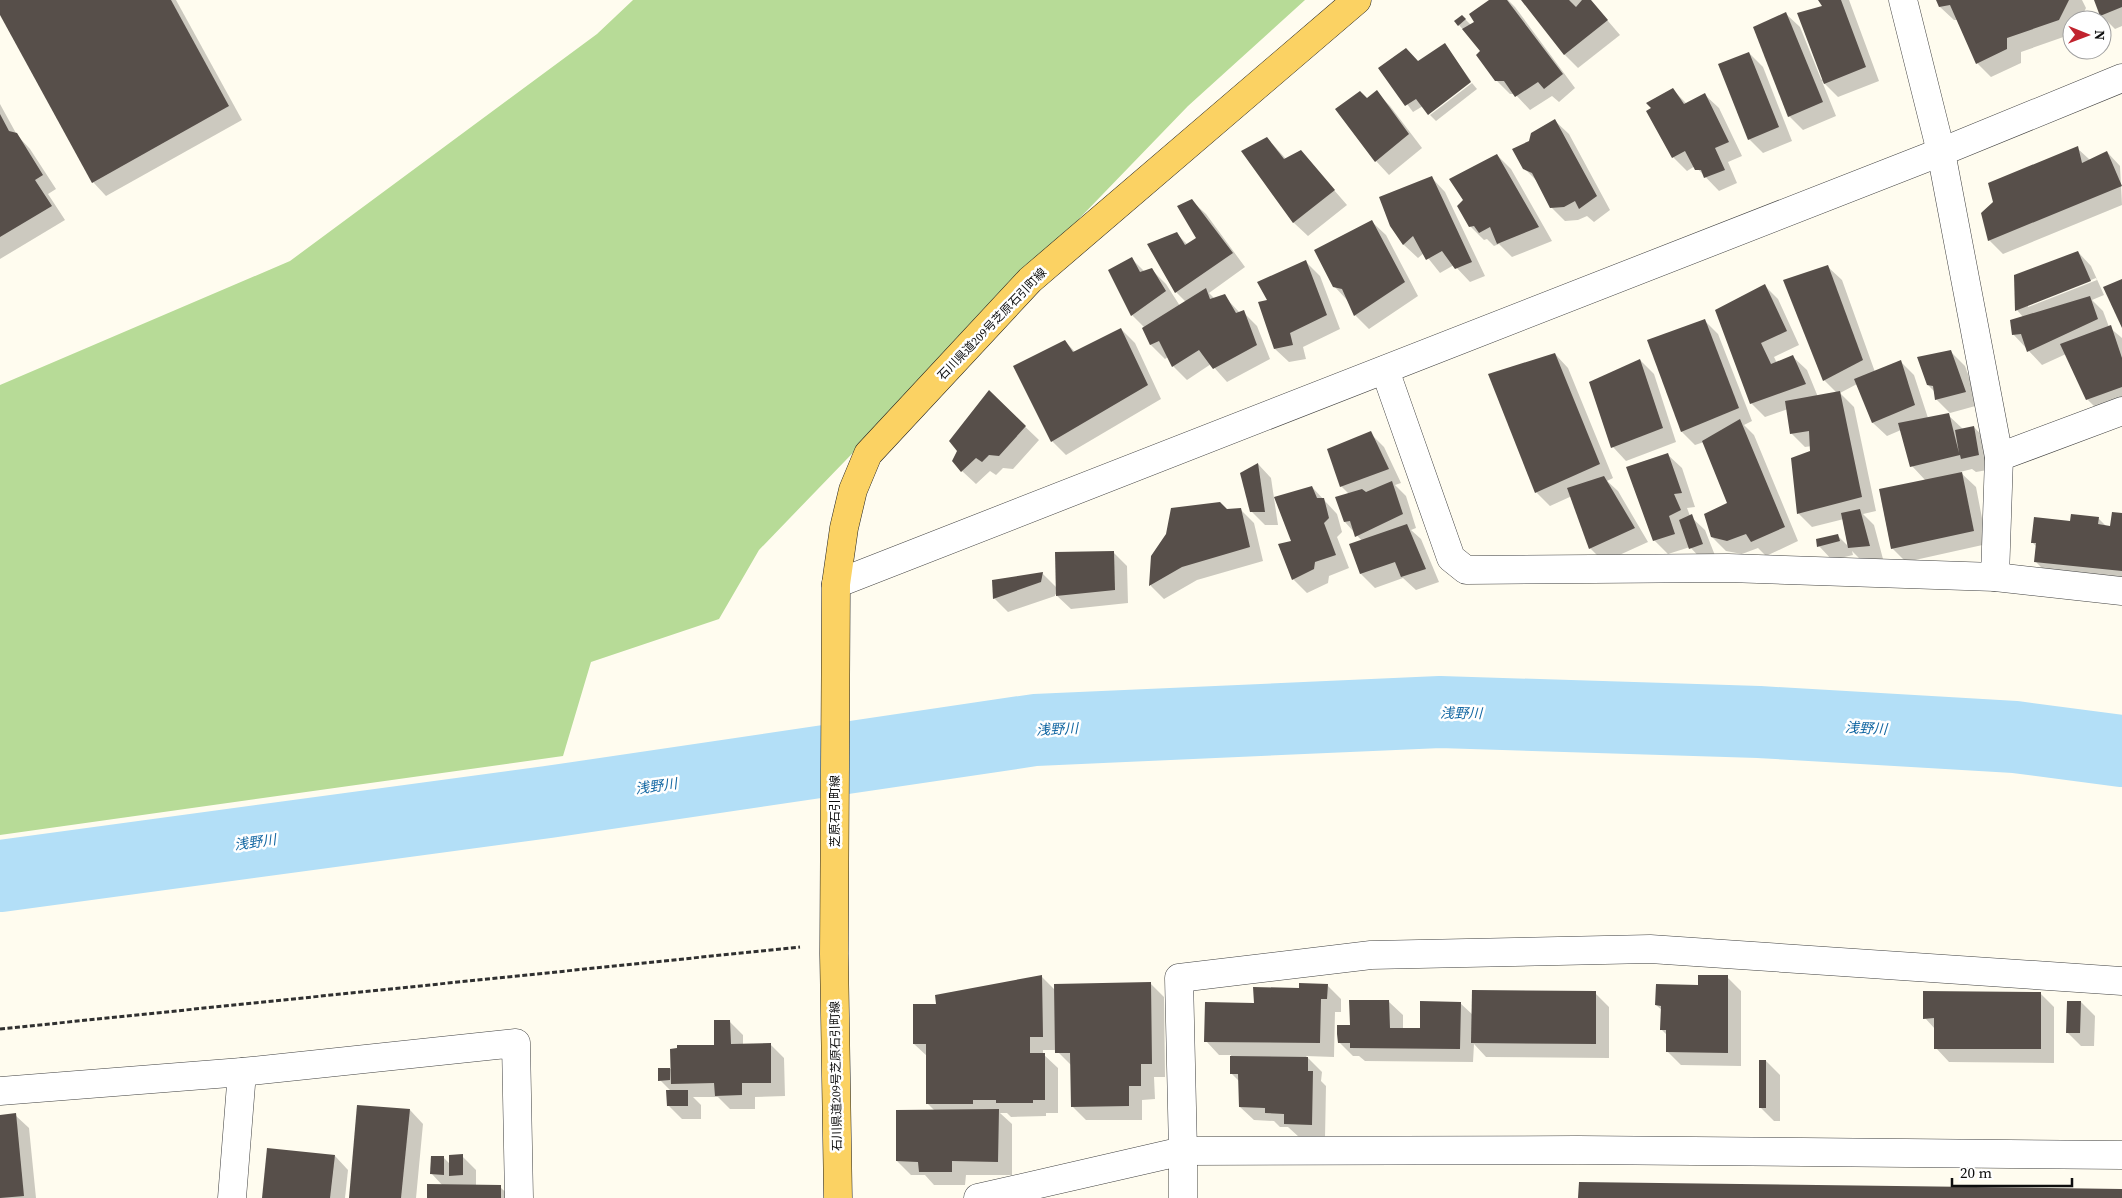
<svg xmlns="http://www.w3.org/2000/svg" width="2122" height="1198" font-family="'Source Serif 4','Noto Sans JP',serif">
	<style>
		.forest { fill: #b7db97 }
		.shadow { fill: #0003; fill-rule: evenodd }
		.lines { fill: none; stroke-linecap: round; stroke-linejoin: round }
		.river { stroke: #b3dff7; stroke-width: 72 }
		.building { fill: #574f4a }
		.minor-casing { stroke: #414141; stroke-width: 29 }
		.major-casing { stroke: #1f1f1f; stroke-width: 29 }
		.path { stroke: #303030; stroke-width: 3; stroke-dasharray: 5 2.5; stroke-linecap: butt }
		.minor { stroke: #fff; stroke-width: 28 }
		.major { stroke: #fbd263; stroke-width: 28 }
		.labels { text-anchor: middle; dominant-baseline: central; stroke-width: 5; stroke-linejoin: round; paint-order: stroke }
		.street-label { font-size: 12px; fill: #0e0e0e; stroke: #fff }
		.water-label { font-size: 14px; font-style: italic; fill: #1468a3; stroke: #fff }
	</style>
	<rect width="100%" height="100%" fill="#fffcef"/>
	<!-- forest -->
	<polygon class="forest" points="633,0 1305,0 1188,106 759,550 719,619 591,662 563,756 0,835 0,385 290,261 597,34"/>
	<!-- shadow -->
	<g class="shadow">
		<polygon points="0,0 176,0 242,120 106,196 93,182 0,12"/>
		<polygon points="1491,0 1508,0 1515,7 1575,88 1559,102 1552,96 1530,110 1515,94 1510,94 1496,80 1482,51 1459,25 1462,16 1471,25 1476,22"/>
		<polygon points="1522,0 1590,0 1620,35 1578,68 1564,54"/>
		<polygon points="1820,0 1849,0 1879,81 1838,97 1821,80 1823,79 1823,7"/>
		<polygon points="1938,0 2082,0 2086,8 2080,20 2072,20 2072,34 2021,52 2021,63 1991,77 1977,63 1958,20 1954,20 1940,7"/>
		<polygon points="2095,0 2122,0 2122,26 2115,29 2101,15"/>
		<polygon points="1786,14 1800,27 1836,116 1803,130 1789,116"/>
		<polygon points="1445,45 1471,81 1428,114 1423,106 1413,112 1380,68 1418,63"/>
		<polygon points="1749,53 1763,67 1792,141 1763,153 1749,139"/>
		<polygon points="1472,83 1477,89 1436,121 1430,115"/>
		<polygon points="1673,90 1687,104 1705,95 1719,108 1742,156 1728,162 1737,183 1719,191 1695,166 1687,171 1673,157"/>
		<polygon points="1376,92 1390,106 1422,148 1389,175 1376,161 1367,99"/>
		<polygon points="0,104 17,135 30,149 56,189 48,194 65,220 0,259"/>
		<polygon points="1555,121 1569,134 1610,210 1594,222 1587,216 1578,220 1565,221 1551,207 1538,182 1524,168 1530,142"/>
		<polygon points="1267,138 1286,159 1301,152 1347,205 1308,236 1294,223 1243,151"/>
		<polygon points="2077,148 2090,160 2107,152 2120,166 2122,205 2003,254 1989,240"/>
		<polygon points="1497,155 1511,169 1552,241 1512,257 1499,244 1494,246 1487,239 1484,240 1470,226"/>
		<polygon points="1432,178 1445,192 1485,276 1470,282 1454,265 1440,273 1424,253 1418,258 1404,245 1391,225"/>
		<polygon points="1192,201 1206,214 1245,267 1209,293 1215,299 1224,296 1240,313 1243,312 1257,326 1270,359 1227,382 1211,364 1187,380 1173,366 1168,357 1165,359 1151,345 1144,329 1145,328 1132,315 1132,259 1145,272 1152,270 1166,284 1180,306 1186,302 1176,292 1177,234 1188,245 1198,239"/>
		<polygon points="1372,222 1386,235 1418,296 1369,329 1355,315 1348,301 1334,286"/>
		<path d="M 2078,252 L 2091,266 L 2104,295 L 2092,300 L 2103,311 L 2109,327 L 2122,338 L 2122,405 L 2101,413 L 2087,399 L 2066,354 L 2042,365 L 2013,334 L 2023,317 L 2017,310 L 2015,276 ZM 2096,278 L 2097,280 L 2028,307 L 2028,305 Z"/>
		<polygon points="1306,262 1320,276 1340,329 1303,347 1306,359 1289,362 1275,349 1269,300"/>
		<polygon points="1828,267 1842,280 1875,372 1901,362 1914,375 1928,418 1948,415 1963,429 1974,427 1987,441 1993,469 1976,472 1972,469 1960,472 1976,487 1987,544 1906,562 1892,548 1926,481 1912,466 1901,430 1887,436 1873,423 1857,384 1840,393 1854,407 1876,511 1863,514 1874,525 1883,559 1863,562 1852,551 1853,555 1832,560 1819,546 1837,535 1848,546 1844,519 1812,527 1799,514 1792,459 1812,452 1812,446 1805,447 1791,433 1788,409 1765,417 1751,403 1764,285 1778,299 1799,345 1774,357 1777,363 1793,357 1807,370 1818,397 1837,393 1824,380"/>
		<polygon points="1704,320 1718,334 1752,421 1744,425 1754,435 1798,541 1766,556 1758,548 1742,554 1726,551 1712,537 1729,503 1704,442 1695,445 1682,432"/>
		<polygon points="1121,329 1135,343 1161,399 1066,455 1052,441 1065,341 1075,352"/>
		<polygon points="1951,352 1965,366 1979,405 1950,413 1936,399 1935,392 1928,385"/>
		<polygon points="1555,354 1568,368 1613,478 1607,481 1618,491 1648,542 1604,562 1590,548 1572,496 1550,506 1536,492"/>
		<polygon points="1640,360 1654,374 1676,442 1626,461 1613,447"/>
		<polygon points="989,392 1039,440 1013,469 1003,468 996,475 990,471 976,484 962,471"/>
		<polygon points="1370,433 1384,447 1401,483 1395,485 1406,496 1416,528 1411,530 1421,539 1439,582 1416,590 1403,578 1375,588 1361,574 1351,545 1362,541 1345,522 1349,494 1341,486"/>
		<polygon points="1668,455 1682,468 1695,507 1687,508 1690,516 1705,530 1716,558 1704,562 1690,547 1668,554 1654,540"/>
		<polygon points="1258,464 1271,478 1278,525 1265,525 1251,511"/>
		<polygon points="1312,487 1337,514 1342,532 1337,537 1349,568 1329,576 1328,583 1307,593 1293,579 1293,542"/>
		<polygon points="1240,509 1254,523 1263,561 1197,580 1164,599 1151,586 1152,557 1226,510"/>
		<polygon points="2122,514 2122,583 2049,575 2036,562 2037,547 2032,542 2071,522 2098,518 2106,526 2112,527"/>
		<polygon points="1113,552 1127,566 1128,603 1071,609 1055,594 1055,596 1008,612 994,598 1042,573 1057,588"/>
		<polygon points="1042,977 1055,990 1150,983 1164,997 1165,1077 1154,1077 1155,1099 1142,1100 1142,1120 1086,1120 1072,1106 1072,1066 1056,1050 1043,1050 1043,1054 1058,1068 1058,1113 1046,1113 1046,1116 1011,1117 1007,1113 1000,1113 1012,1124 1012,1175 966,1175 965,1185 934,1185 925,1175 911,1175 897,1161 935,1111 927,1103 927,1056 914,1044 937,1005"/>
		<polygon points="1727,977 1741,991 1741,1066 1681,1065 1667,1051 1667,1035 1661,1029 1662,1010 1656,1005"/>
		<polygon points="1327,985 1341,999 1341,1012 1335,1012 1334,1057 1306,1056 1322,1072 1321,1081 1326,1086 1325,1138 1299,1137 1288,1127 1280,1127 1274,1121 1254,1120 1240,1107 1240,1082 1231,1073 1231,1055 1219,1055 1206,1041 1255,1004 1300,989"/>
		<polygon points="1595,993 1609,1007 1609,1058 1486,1057 1474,1044 1473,1062 1365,1061 1359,1056 1353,1056 1339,1042 1351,1026 1389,1002 1403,1015 1403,1030 1421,1030 1460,1003 1473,1015"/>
		<polygon points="2040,993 2054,1007 2054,1063 1949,1062 1936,1048 1935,1029 1925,1018"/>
		<polygon points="2081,1002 2095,1016 2094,1046 2081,1046 2067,1032"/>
		<polygon points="729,1021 743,1035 743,1045 770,1044 784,1058 785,1096 755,1097 755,1109 730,1109 718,1097 693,1097 701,1105 701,1119 682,1119 668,1105 671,1091 660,1080 659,1069 672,1069 715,1046"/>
		<polygon points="1766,1061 1780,1075 1780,1121 1774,1121 1760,1107"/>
		<polygon points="410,1110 423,1124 416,1198 350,1198"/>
		<polygon points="15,1115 29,1128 36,1198 0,1198 0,1116"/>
		<polygon points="335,1156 348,1170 345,1198 263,1198"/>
		<polygon points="462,1156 476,1170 476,1186 500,1187 512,1198 428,1198 443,1186 432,1174 443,1157 450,1164"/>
	</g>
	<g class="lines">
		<!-- river -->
		<polyline class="river" points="0,876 548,802 1035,730 1440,712 1759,722 2015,737 2122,751"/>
	</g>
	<!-- building -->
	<g class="building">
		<polygon points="0,0 171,0 229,106 92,183 0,15"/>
		<polygon points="1489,0 1507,0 1563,74 1544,89 1538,82 1515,97 1504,81 1495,81 1476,55 1480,51 1462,29 1474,22 1469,14"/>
		<polygon points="1521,0 1569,0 1576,7 1582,0 1591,0 1608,20 1564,55"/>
		<polygon points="1818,0 1841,0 1866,67 1824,84 1797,13 1822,6"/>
		<polygon points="1936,0 2069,0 2059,20 2007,38 2007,49 1976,64 1950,5 1939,7"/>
		<polygon points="2094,0 2122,0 2122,7 2100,16"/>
		<polygon points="1786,12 1823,102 1788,117 1753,27"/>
		<polygon points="1462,15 1466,19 1458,26 1454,21"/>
		<polygon points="1445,43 1471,82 1428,115 1416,99 1405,106 1378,68 1406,48 1418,61"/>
		<polygon points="1749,52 1779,127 1748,140 1718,64"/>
		<polygon points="1673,88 1684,104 1705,93 1729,142 1715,148 1725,170 1704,178 1701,170 1695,170 1685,151 1672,158 1646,111 1651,108 1646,103"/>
		<polygon points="1377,90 1409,134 1375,162 1335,109 1360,91 1367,98"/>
		<polygon points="0,114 9,131 17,133 43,175 35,180 52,206 0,237"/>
		<polygon points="1555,119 1597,196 1579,209 1575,201 1564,207 1550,208 1532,173 1523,169 1512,149 1529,141 1531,133"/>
		<polygon points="1267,137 1284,159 1301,150 1335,190 1293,223 1241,151"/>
		<polygon points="2078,146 2082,163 2107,151 2122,186 1988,241 1981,213 1993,202 1988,183"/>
		<polygon points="1497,154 1539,227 1497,244 1490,227 1479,233 1474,226 1469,227 1457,206 1463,200 1449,179"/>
		<polygon points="1432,176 1472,262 1455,269 1442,251 1426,260 1413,236 1403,245 1390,226 1379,197"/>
		<polygon points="1192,199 1233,253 1175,293 1147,244 1177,232 1185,245 1196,238 1177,206"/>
		<polygon points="1372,220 1405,282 1354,316 1342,289 1333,287 1314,250"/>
		<polygon points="2078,251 2091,281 2015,311 2014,275"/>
		<polygon points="1132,257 1140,272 1152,268 1166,291 1131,316 1108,270"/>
		<polygon points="1306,260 1327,315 1290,333 1293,345 1274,349 1258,302 1267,300 1257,282"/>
		<polygon points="1828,265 1863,360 1823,381 1783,280"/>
		<polygon points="2122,279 2122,328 2103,287"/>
		<polygon points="1765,284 1787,331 1761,343 1771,364 1793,355 1806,384 1750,404 1715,310"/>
		<polygon points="1206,288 1210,299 1225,294 1236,313 1244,310 1257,345 1213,369 1199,350 1172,367 1159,341 1150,345 1142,328"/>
		<polygon points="2090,296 2098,319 2027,352 2021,334 2012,335 2010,320"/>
		<polygon points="1705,319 1739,408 1681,432 1647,340"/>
		<polygon points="2111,325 2122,358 2122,387 2086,400 2060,344"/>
		<polygon points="1121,328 1148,385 1051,442 1013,366 1065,340 1073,352"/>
		<polygon points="1951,350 1966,392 1935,400 1933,386 1927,385 1917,357"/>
		<polygon points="1555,353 1600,464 1535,493 1488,374"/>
		<polygon points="1640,359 1663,428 1611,448 1589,382"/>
		<polygon points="1901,360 1915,405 1872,423 1854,379"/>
		<polygon points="989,390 1026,426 999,456 989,455 982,462 976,458 961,472 952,461 957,451 949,441"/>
		<polygon points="1840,391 1862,497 1797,514 1791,458 1810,451 1809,431 1790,434 1785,401"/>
		<polygon points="1949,413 1959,453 1955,430 1974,426 1979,455 1961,459 1960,455 1910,467 1898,423"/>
		<polygon points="1740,419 1785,527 1751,542 1746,534 1727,541 1711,537 1704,514 1727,503 1702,441"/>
		<polygon points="1371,431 1389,469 1340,487 1327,449"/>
		<polygon points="1668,453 1682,493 1674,494 1681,510 1669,516 1675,534 1653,541 1626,467"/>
		<polygon points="1258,463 1265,512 1250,512 1240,473"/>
		<polygon points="1962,472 1974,531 1891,549 1879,489"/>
		<polygon points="1604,476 1635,528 1589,549 1567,488"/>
		<polygon points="1392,481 1403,514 1355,537 1350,521 1344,522 1335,497 1362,489 1366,492"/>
		<polygon points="1312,486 1317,498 1324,498 1329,518 1324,523 1336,555 1315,562 1314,569 1292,580 1278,544 1291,541 1274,497"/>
		<polygon points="1220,502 1227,509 1241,508 1250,547 1182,567 1149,586 1151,556 1166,534 1171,508"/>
		<polygon points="1860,509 1870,546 1848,548 1841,513"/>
		<polygon points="2112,512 2122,513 2122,571 2034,562 2036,543 2031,543 2034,517 2070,521 2071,514 2099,517 2098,524 2110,526"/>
		<polygon points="1692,514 1703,544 1689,549 1679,520"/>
		<polygon points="1407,524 1426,569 1401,577 1395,562 1360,574 1349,544"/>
		<polygon points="1838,534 1840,541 1817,547 1816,539"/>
		<polygon points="1114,551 1115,590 1056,596 1055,552"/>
		<polygon points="1043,572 1041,582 993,599 992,580"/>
		<polygon points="1042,975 1043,1037 1030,1037 1030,1053 1045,1053 1045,1100 1033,1100 1033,1103 996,1103 996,1100 973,1100 973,1104 926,1104 926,1044 913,1044 913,1004 936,1004 935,995"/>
		<polygon points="1698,975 1728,975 1728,1053 1666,1052 1666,1030 1660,1030 1661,1006 1655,1005 1656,984 1698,985"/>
		<polygon points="1151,982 1152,1064 1141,1064 1141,1086 1129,1086 1129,1106 1071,1107 1070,1053 1055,1053 1054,984"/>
		<polygon points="1299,983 1328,984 1327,999 1321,999 1320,1043 1204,1042 1205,1002 1254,1003 1253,987 1299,988"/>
		<polygon points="1472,990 1596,991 1596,1044 1471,1043"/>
		<polygon points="1923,991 2041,992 2041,1049 1934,1049 1934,1018 1923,1019"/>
		<polygon points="1349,1000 1389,1000 1390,1028 1420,1028 1420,1001 1461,1002 1460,1049 1350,1048 1350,1043 1338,1043 1337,1034 1337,1025 1350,1025"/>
		<polygon points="2067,1001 2081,1001 2080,1033 2066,1033"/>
		<polygon points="714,1020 730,1020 731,1044 771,1043 771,1083 742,1083 742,1095 715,1096 714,1083 671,1084 670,1049 677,1048 677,1045 714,1045"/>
		<polygon points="1230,1056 1308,1057 1308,1071 1313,1071 1312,1125 1284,1124 1284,1114 1265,1113 1265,1108 1239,1107 1238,1074 1230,1074"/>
		<rect x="1759" y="1060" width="7" height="48"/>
		<polygon points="658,1068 670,1068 670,1080 658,1081"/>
		<polygon points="666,1090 688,1090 688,1106 667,1106"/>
		<polygon points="357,1105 410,1109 401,1198 349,1198"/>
		<polygon points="999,1109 998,1162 952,1161 952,1172 919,1172 918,1162 896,1161 896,1110"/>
		<polygon points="16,1113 24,1196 0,1198 0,1115"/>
		<polygon points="267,1148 335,1155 330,1198 262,1198"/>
		<polygon points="463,1154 463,1175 449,1176 449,1155"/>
		<polygon points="431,1156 444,1156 444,1175 430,1174"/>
		<polygon points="1579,1182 2122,1189 2122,1198 1578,1198"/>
		<polygon points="427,1184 501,1185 501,1198 427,1198"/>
	</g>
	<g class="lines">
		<defs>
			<g id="minor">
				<polyline points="1903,0 1941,152 1999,457 1995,577"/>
				<polyline points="1385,370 1451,558 1466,570 1728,568 1995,577 2122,591"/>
				<polyline points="1999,457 2122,411"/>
				<polyline points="836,584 1941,152 2122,78"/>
				<polyline points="2122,981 1650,949 1371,955 1179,978 1183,1151 1578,1150 2122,1155"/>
				<polyline points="0,1091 242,1072 516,1043 519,1198"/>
				<polyline points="232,1198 242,1072"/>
				<polyline points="978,1198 1183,1151 1183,1198"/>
			</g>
			<polyline id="major" points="838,1198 834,954 836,584 844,528 853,490 868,454 1030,280 1357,0"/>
		</defs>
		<!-- minor casing -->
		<use href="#minor" class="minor-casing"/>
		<!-- major casing -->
		<use href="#major" class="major-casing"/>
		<!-- path -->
		<polyline class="path" points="0,1029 800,947"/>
		<!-- minor -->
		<use href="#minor" class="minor"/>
		<!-- major -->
		<use href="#major" class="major"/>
	</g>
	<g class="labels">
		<!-- street labels -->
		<g class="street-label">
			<text transform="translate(992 324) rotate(-46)">石川県道209号芝原石引町線</text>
			<text transform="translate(835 811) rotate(-90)">芝原石引町線</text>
			<text transform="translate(836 1076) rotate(-91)">石川県道209号芝原石引町線</text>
		</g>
		<!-- water labels -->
		<g class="water-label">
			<text transform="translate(1461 713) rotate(1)">浅野川</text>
			<text transform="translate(1866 728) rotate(3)">浅野川</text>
			<text transform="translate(1057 729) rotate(-3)">浅野川</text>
			<text transform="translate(656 786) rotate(-8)">浅野川</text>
			<text transform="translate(255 842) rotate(-8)">浅野川</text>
		</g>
	</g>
	<!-- north arrow -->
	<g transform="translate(2087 35) rotate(91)"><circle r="24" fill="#ffffff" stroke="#9f9f9f"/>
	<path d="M0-4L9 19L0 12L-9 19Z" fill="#c1232e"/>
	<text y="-8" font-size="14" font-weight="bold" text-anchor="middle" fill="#0e0e0e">N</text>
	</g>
	<!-- scale -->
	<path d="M1952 1178v8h120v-8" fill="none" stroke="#0e0e0e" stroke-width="2.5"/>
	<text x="1960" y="1178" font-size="15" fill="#0e0e0e" stroke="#ffffff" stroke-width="4" paint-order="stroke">20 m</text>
</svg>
